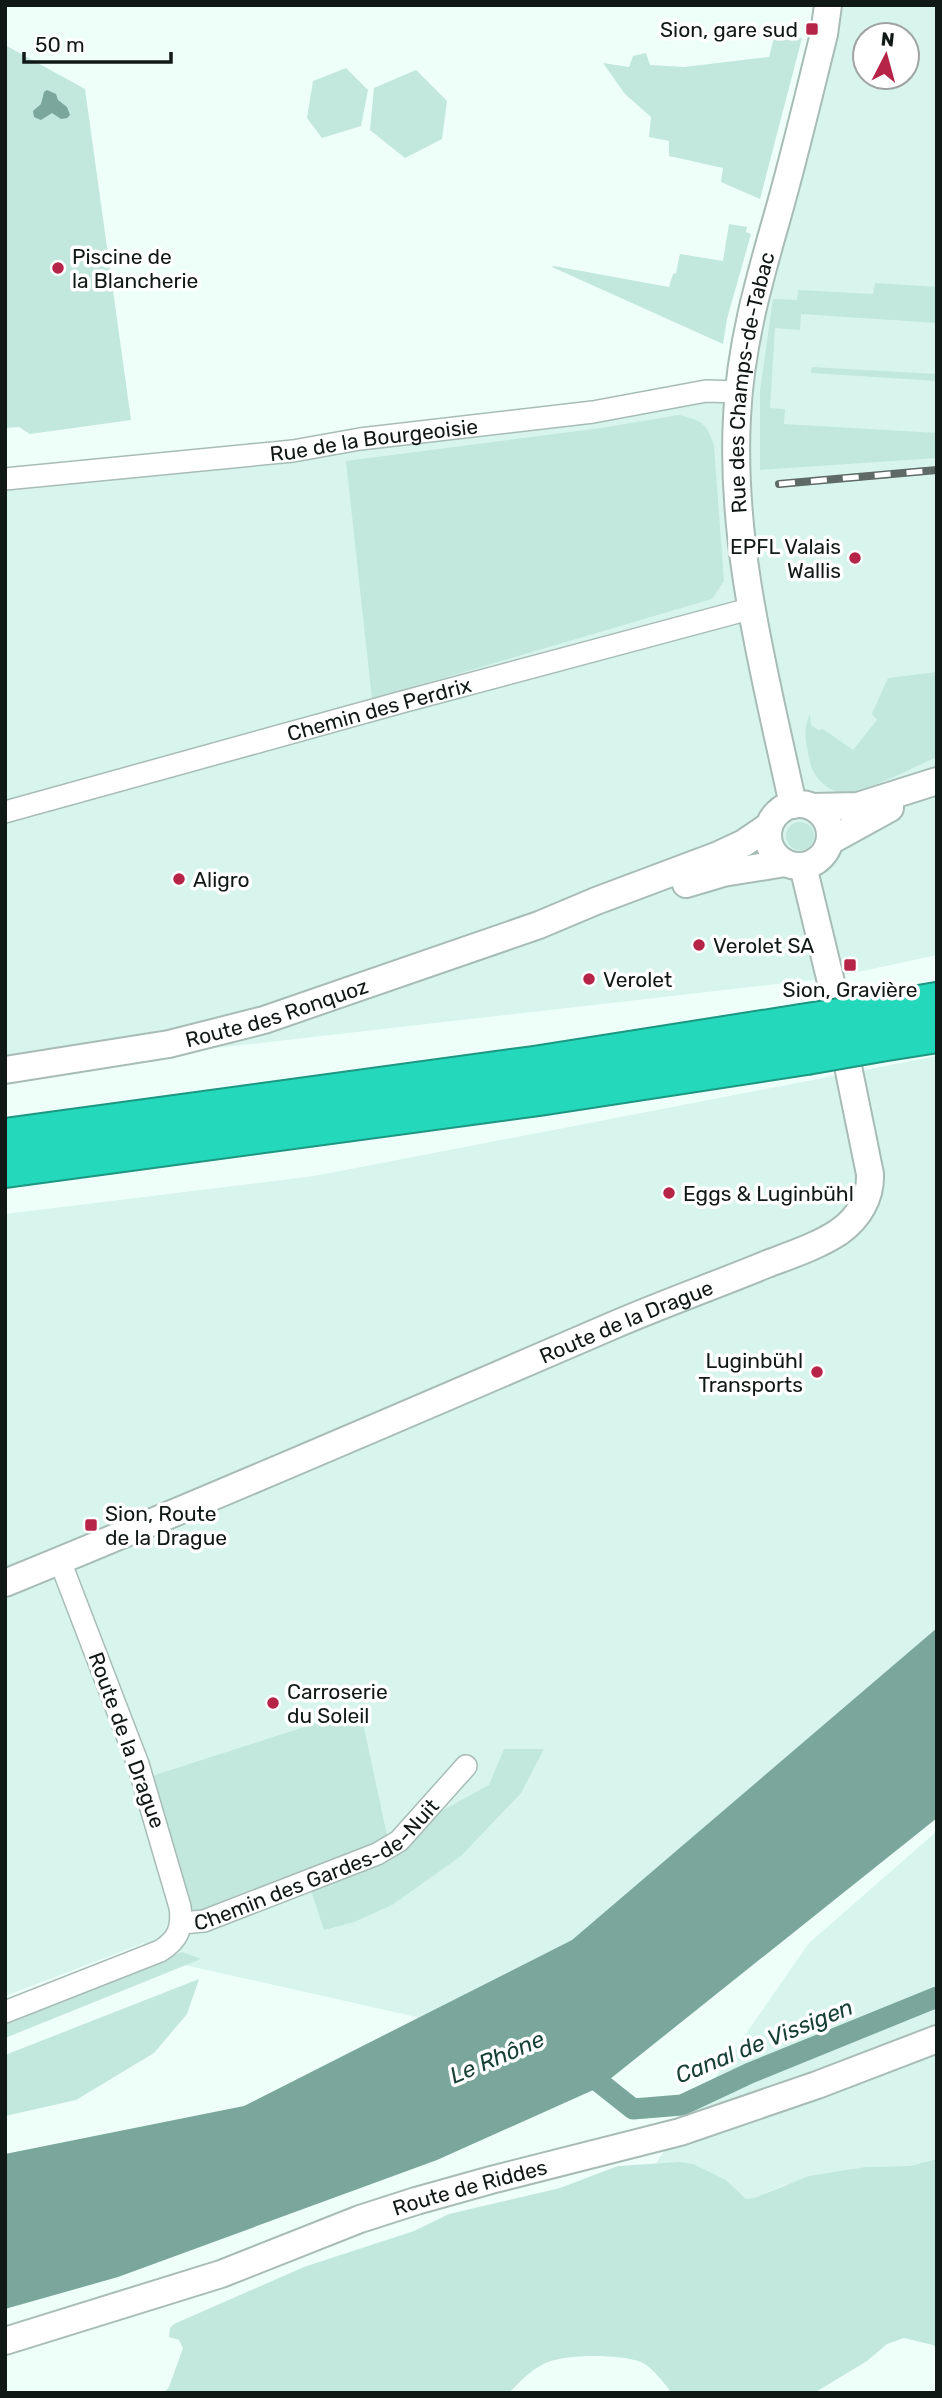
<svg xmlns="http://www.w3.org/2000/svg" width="942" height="2398" font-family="Rubik,sans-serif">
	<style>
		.built { fill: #d7f5ed; fill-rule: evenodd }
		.green { fill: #c2e7dd }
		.water { fill: #7aa69b }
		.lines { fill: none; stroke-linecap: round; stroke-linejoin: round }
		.canal { stroke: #7aa69b; stroke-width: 21 }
		.minor-casing { stroke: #a8bcb6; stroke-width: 24 }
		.tertiary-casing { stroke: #a8bcb6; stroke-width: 30 }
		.motorway-casing { stroke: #1d9682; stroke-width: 42 }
		.minor { stroke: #fff; stroke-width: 21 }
		.tertiary { stroke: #fff; stroke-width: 26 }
		.motorway { stroke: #24d9bb; stroke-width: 38 }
		.rail-casing { stroke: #5f6a67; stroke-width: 8 }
		.rail { stroke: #fff; stroke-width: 5; stroke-dasharray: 16; stroke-linecap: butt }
		.motorway-bridge-casing { stroke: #1d9682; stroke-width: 42; stroke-linecap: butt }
		.motorway-bridge { stroke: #24d9bb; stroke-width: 38 }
		.poi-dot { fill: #b62447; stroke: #fff; stroke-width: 2.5 }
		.labels { text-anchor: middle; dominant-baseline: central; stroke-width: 7; stroke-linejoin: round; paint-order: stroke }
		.poi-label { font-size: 21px; fill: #111917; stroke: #fff; text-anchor: start }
		.street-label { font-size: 21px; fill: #111917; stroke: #fff }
		.water-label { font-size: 23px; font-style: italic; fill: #163f36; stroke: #fff }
	</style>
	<rect width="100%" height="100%" fill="#eefffa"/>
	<!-- built -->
	<g class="built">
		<path d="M 828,5 L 937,5 L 937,955 L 830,978 L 5,1072 L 5,479 L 739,392 ZM 865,35 L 907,35 L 907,77 L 865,77 Z"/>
		<polygon points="937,1056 937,1628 572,1940 421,2018 153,1958 144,1943 5,1996 5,1214 314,1176"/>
		<polygon points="937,1831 937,2159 910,2166 866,2167 784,2185 754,2198 746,2199 726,2180 656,2163 809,1943"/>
	</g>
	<!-- green -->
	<g class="green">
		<polygon points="775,34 790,35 791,40 802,38 760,199 721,182 723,168 669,156 669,141 649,137 651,117 625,94 603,63 629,67 633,56 646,53 650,65 684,67 769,57"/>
		<polygon points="5,45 85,89 131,420 30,434 19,427 5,428"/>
		<polygon points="346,68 368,90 361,126 322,138 307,118 313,81"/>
		<polygon points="416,70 447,101 442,139 405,158 370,130 374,88"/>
		<polygon points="729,224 747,227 746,232 751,234 727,319 723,344 552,267 554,266 669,287 673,274 676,273 680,254 723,261"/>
		<polygon points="875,283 937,287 937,323 801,314 800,330 775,328 770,408 785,409 784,424 937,433 937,458 760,470 760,391 773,299 797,300 798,290 873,294"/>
		<polygon points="812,367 937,374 937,381 811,373"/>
		<path d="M 679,415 C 701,421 707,422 714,446 L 724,581 L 712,599 L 372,699 L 346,461 L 601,428 Z"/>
		<path d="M 937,672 L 937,757 C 916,766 865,793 844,793 C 828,792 813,777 810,762 C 806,741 802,734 810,714 L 811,725 L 818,730 L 823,729 L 853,750 L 877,720 L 872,714 L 888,678 Z"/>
		<circle cx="800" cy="836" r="14"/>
		<polygon points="360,1709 388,1840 489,1785 504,1749 544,1749 521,1793 461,1856 392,1905 354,1922 324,1930 309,1885 193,1919 152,1776"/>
		<polygon points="182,1952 201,1959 5,2038 5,2020"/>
		<polygon points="199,1979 187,2014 154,2053 76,2100 5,2116 5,2055"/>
		<path d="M 937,2159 L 937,2348 L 933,2345 L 904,2338 L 887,2344 L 867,2361 L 814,2393 L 672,2393 C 664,2383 652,2367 641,2362 C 620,2354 568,2354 548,2362 C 533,2368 520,2381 509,2393 L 164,2393 L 169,2387 L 183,2348 L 179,2340 L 169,2337 L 170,2328 L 174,2324 L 304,2267 L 414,2231 L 449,2214 L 560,2188 L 618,2166 L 679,2162 L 693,2164 L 726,2180 L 746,2199 L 754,2198 L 809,2176 L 866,2167 L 910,2166 Z"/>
	</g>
	<!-- water -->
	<g class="water">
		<polygon points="47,90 56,94 58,100 67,107 70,115 67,118 61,119 52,113 41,120 34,117 33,111 41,104 44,92"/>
		<polygon points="937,1628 937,1818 600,2087 437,2160 118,2277 5,2309 5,2154 244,2106 572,1940"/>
	</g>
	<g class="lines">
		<!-- canal -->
		<polyline class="canal" points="580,2067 633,2109 682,2105 750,2073 937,1997"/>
		<defs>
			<g id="minor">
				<path id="s1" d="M 5,479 L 293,451 L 360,439 L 593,412 L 706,391 L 740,392"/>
				<path id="s2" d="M 5,812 L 402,702 L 753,608"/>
				<path id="s3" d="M 181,1923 L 204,1921 L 377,1854 L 399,1841 L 466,1766"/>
				<path d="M 5,2012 L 160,1951 C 178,1940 183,1928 180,1907 L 138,1764 L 60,1561"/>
			</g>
			<g id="tertiary">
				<circle cx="799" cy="835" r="31"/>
				<path id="s4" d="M 793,805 C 766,678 730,548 737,417 C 740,347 759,280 778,214 C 795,154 809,94 824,34 L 828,5"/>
				<polyline points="814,807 858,806 937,781"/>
				<polyline points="830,841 890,808"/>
				<polyline points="686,884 723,873 785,863"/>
				<path id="s5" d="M 5,1070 L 169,1044 L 264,1020 L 539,925 L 596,901 L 716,856 L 744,843 L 769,826"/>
				<path id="s6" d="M 5,1583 C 209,1500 412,1412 614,1325 C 665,1303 716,1285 767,1264 C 791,1255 818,1246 839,1232 C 859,1218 871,1197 870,1174 L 830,978 L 803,866"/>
				<path id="s7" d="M 5,2341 L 221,2274 L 360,2219 L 416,2201 L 491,2180 L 680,2132 L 817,2085 L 937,2039"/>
			</g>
			<g id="motorway">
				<polyline points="872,1013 937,1002"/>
				<polyline points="880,1042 937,1033"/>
				<polyline points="5,1138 534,1066 801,1024"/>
				<polyline points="5,1168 539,1096 806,1055"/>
			</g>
		</defs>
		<!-- minor casing -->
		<use href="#minor" class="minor-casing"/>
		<!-- tertiary casing -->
		<use href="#tertiary" class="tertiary-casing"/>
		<!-- motorway casing -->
		<use href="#motorway" class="motorway-casing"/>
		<!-- minor -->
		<use href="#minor" class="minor"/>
		<!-- tertiary -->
		<use href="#tertiary" class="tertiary"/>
		<!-- motorway -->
		<use href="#motorway" class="motorway"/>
		<defs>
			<polyline id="rail" points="779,484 937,470"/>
		</defs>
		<!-- rail casing -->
		<use href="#rail" class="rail-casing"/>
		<!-- rail -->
		<use href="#rail" class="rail"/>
		<defs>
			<g id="motorway-bridge">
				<polyline points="801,1024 872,1013"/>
				<polyline points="806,1055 880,1042"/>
			</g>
		</defs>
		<!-- motorway-bridge casing -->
		<use href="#motorway-bridge" class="motorway-bridge-casing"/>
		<!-- motorway-bridge -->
		<use href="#motorway-bridge" class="motorway-bridge"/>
	</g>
	<!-- markers -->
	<g class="poi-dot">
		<rect x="805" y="22" width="14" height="14" rx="3.5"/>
		<circle cx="58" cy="268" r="7"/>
		<circle cx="855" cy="558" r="7"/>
		<circle cx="179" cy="879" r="7"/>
		<circle cx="699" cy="945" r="7"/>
		<rect x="843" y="958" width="14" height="14" rx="3.5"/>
		<circle cx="589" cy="979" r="7"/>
		<circle cx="669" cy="1193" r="7"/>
		<circle cx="817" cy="1372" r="7"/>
		<rect x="84" y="1518" width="14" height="14" rx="3.5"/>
		<circle cx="273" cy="1703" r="7"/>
	</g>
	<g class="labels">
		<!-- poi labels -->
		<g class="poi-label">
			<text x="798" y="29" text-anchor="end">Sion, gare sud</text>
			<text x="72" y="256">Piscine de<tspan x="72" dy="24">la Blancherie</tspan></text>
			<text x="841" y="546" text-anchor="end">EPFL Valais<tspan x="841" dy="24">Wallis</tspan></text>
			<text x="193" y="879">Aligro</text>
			<text x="713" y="945">Verolet SA</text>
			<text x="603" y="979">Verolet</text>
			<text x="850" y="989" text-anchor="middle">Sion, Gravière</text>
			<text x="683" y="1193">Eggs &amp; Luginbühl</text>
			<text x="803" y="1360" text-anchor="end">Luginbühl<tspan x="803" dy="24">Transports</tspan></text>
			<text x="105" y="1513">Sion, Route<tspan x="105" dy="24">de la Drague</tspan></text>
			<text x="287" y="1691">Carroserie<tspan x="287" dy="24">du Soleil</tspan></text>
		</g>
		<!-- street labels -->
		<g class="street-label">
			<text stroke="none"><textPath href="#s4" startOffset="429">Rue des Champs-de-Tabac</textPath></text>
			<text stroke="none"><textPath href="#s1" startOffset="371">Rue de la Bourgeoisie</textPath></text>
			<text stroke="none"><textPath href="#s2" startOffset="388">Chemin des Perdrix</textPath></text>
			<text stroke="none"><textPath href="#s5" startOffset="278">Route des Ronquoz</textPath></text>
			<text stroke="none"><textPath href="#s6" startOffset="674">Route de la Drague</textPath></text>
			<text transform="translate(127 1740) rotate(70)">Route de la Drague</text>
			<text stroke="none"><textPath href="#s3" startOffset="150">Chemin des Gardes-de-Nuit</textPath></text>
			<text stroke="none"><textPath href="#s7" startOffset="490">Route de Riddes</textPath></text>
		</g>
		<!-- water labels -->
		<g class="water-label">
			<text transform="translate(764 2041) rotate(-22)">Canal de Vissigen</text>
			<text transform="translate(497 2057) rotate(-23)">Le Rhône</text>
		</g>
	</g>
	<!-- border -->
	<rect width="942" height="2398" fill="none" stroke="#111917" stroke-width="14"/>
	<!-- north arrow -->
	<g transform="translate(886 56) rotate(6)"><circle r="33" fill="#ffffff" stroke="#a0a3a2" stroke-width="2"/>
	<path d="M0-5L12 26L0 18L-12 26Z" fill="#b62447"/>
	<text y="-10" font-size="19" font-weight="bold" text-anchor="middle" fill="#111917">N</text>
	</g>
	<!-- scale -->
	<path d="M24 52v10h147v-10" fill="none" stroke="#111917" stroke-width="3.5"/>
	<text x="35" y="52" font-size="21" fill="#111917" stroke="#ffffff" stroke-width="5" paint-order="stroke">50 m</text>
</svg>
